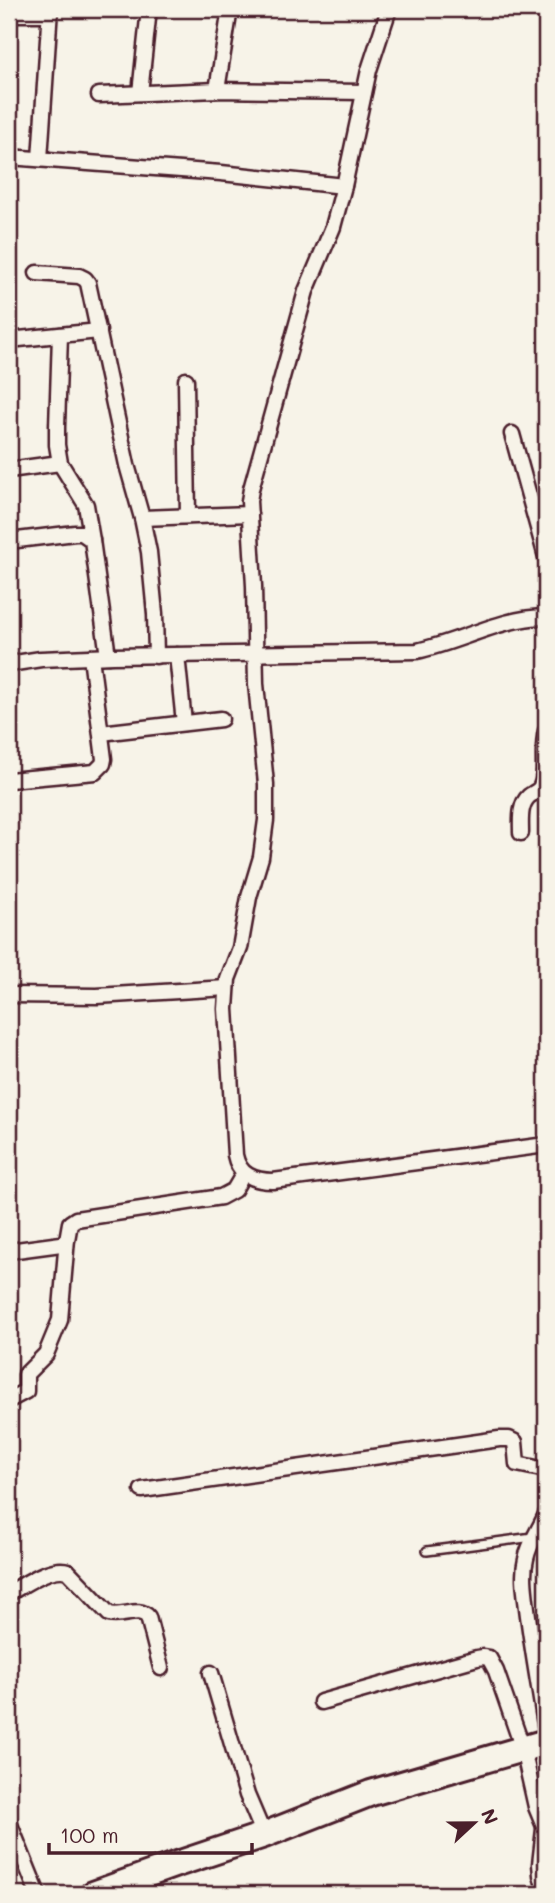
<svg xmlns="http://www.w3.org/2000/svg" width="555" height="1903" font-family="Mali,sans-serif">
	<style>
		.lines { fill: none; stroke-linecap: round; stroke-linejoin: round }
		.service-casing { stroke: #4a1f2b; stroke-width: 12 }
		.minor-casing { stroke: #4a1f2b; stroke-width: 19 }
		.trunk-casing { stroke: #4a1f2b; stroke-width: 30 }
		.service { stroke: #f7f3e8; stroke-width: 7 }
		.minor { stroke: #f7f3e8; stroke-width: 14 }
		.trunk { stroke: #f7f3e8; stroke-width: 24 }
	</style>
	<rect width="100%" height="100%" fill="#f7f3e8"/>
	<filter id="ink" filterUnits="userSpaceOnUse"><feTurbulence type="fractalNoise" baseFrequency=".0143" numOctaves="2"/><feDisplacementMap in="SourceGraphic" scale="14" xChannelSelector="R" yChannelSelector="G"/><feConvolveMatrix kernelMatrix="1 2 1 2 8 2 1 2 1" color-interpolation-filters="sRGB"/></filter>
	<g filter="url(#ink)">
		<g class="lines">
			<defs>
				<polyline id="service" points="427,1551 533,1537"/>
				<g id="minor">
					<path d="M 389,9 L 369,70 L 344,186 L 333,227 L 306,291 L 251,489 L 249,501 L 254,586 L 256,684 L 266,784 L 266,820 L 261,857 L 249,897 L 240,948 L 228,979 L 226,1009 L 235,1155 C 239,1175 254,1181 273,1181 L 546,1145"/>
					<polyline points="9,14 50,14"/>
					<polyline points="217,90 230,9"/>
					<polyline points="140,93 149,9"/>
					<polyline points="99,95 217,90 364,92"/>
					<polyline points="9,157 221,173 344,186"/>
					<polyline points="40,159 50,9"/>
					<polyline points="37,273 79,276 85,279 88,283 127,465 142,518 149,552 155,614 156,656"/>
					<polyline points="60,335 57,427 57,445 60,463 86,505 92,540"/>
					<polyline points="9,340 99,331"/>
					<polyline points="186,380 188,516"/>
					<polyline points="512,434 546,557"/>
					<polyline points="9,470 60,463"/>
					<polyline points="142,518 250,514"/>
					<polyline points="9,541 75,533 82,533 92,540 108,656"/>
					<polyline points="177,655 184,723"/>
					<path d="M 9,664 L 41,659 L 113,656 L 417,651 C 460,642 502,617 546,617"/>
					<polyline points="101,733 221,719"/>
					<polyline points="9,780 95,772 103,764 104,759 91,657"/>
					<path d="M 521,833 C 521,821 519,805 529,796 C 533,793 539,791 541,786 C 547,774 541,748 546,731"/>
					<polyline points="9,995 97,996 227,988"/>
					<polyline points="9,1251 61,1244 67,1240 70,1223 76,1219 221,1197 234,1190 244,1173"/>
					<polyline points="9,1400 26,1391 26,1374 46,1354 60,1320 67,1239"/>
					<polyline points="142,1490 499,1439 509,1439 515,1442 517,1464 546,1470"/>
					<path d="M 546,1514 C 540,1529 529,1543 526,1559 C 522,1574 525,1592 527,1608 C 532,1649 540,1691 546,1732"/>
					<path d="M 9,1593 C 24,1585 51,1565 68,1571 L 109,1614 C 123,1618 139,1606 148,1617 L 161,1668"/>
					<polyline points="211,1673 247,1795 264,1835"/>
					<polyline points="321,1702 477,1658 483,1657 489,1658 496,1671 523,1749 536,1807 546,1831"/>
					<polyline points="9,1822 38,1894"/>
					<polyline points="544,1829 540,1864 541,1875 546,1894"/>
				</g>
				<polyline id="trunk" points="93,1894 174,1865 264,1835 371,1793 546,1742"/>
			</defs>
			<!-- service casing -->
			<use href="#service" class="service-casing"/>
			<!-- minor casing -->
			<use href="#minor" class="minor-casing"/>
			<!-- trunk casing -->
			<use href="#trunk" class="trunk-casing"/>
			<!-- service -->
			<use href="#service" class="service"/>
			<!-- minor -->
			<use href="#minor" class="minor"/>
			<!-- trunk -->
			<use href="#trunk" class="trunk"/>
		</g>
	</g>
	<!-- margin -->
	<rect width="555" height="1903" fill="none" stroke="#f7f3e8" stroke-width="35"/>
	<rect x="18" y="18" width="520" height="1868" fill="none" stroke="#4a1f2b" stroke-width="2.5" filter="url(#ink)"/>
	<!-- north arrow -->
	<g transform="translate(474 1823) rotate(68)" stroke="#f7f3e8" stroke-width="5" paint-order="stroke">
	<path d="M0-5L12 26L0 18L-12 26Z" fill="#4a1f2b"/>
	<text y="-10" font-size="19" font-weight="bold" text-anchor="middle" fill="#4a1f2b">N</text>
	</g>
	<!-- scale -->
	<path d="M49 1843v10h203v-10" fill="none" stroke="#4a1f2b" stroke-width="3.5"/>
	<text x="60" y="1843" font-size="21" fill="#4a1f2b" stroke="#f7f3e8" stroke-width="5" paint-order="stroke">100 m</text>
</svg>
